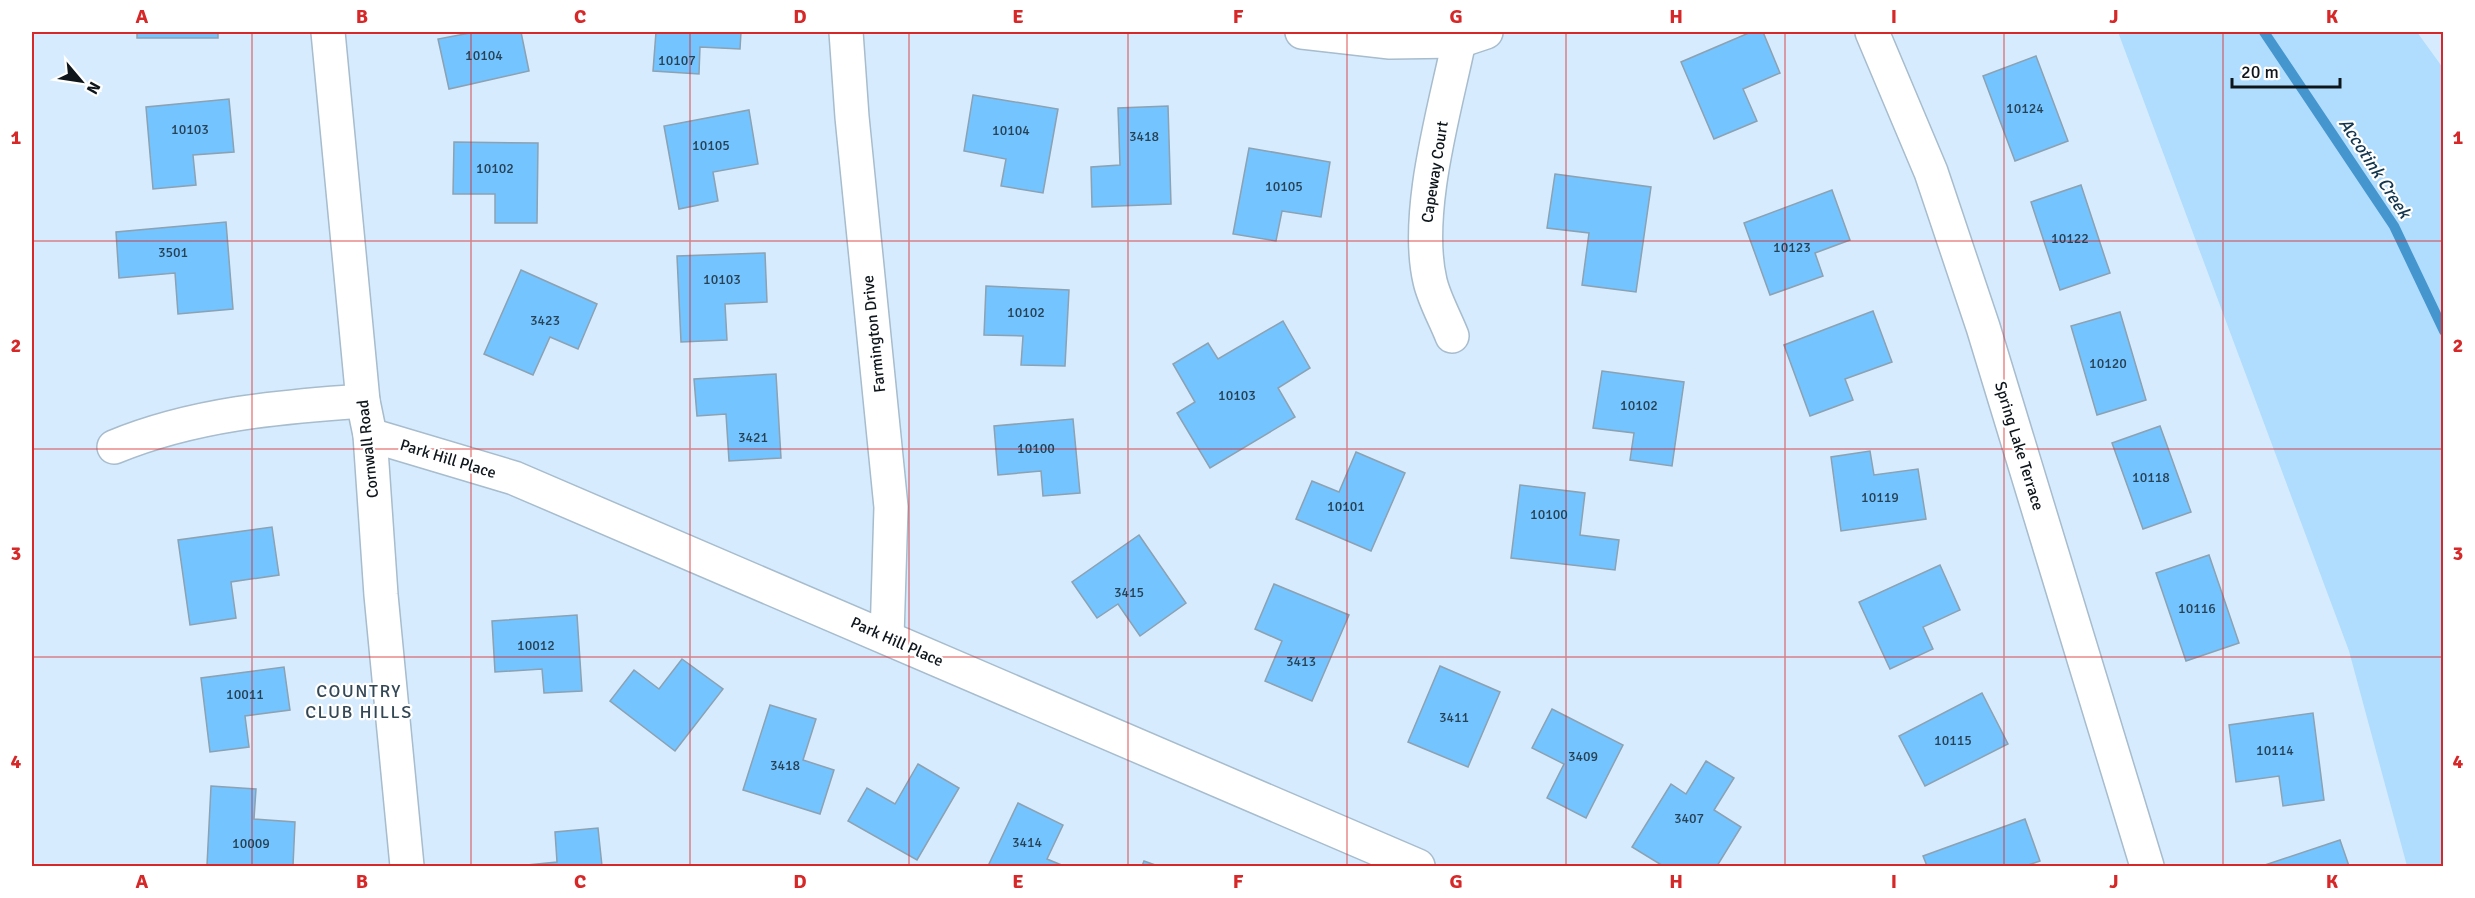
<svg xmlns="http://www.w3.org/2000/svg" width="2475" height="898" font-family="Signika,sans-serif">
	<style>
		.green { fill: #b0dcfe }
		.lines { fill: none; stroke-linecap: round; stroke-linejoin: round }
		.stream { stroke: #4596ce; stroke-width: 10 }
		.building { fill: #74c4ff; stroke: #8ca1b1; stroke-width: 1.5 }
		.street-casing { stroke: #a7bccd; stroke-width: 36 }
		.street { stroke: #fff; stroke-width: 33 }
		.grid { fill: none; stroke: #d62828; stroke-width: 1.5; stroke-opacity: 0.55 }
		.labels { text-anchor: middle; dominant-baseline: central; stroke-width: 4.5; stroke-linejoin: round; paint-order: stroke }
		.number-label { font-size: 14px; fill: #284255 }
		.street-label { font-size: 16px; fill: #0e161c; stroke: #fff }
		.water-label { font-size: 18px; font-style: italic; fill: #13364e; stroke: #fff }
		.neighbourhood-label { font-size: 18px; letter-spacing: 1.5px; fill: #344755; stroke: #fff }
		.neatline { fill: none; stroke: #d62828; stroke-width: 2 }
		.grid-label { font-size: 20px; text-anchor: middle; font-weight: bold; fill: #d62828 }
	</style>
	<rect width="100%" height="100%" fill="#d6ecfe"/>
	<!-- green -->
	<polygon class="green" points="2118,32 2417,32 2443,68 2443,866 2407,866 2349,651"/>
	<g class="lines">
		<!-- stream -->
		<polyline class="stream" points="2264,32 2394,226 2444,331"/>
	</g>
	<!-- building -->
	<g class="building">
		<rect x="137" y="32" width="81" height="6"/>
		<polygon points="475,32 521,32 529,71 449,89 438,39"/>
		<polygon points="656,32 741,32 740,49 700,47 699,74 653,71"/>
		<polygon points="1751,32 1763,32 1780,73 1743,89 1757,121 1714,139 1681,62"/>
		<polygon points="2036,56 2068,141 2015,161 1983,76"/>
		<polygon points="973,95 1058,109 1043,193 1001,186 1006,159 964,151"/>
		<polygon points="229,99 234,152 193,155 196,185 153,189 146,107"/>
		<polygon points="1168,106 1171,204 1092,207 1091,167 1120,165 1118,108"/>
		<polygon points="749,110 758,164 713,172 718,201 679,209 664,126"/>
		<polygon points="454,142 538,143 537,223 495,223 495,194 453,194"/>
		<polygon points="1249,148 1330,162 1321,217 1282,211 1276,241 1233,234"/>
		<polygon points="1555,174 1651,187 1636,292 1582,285 1589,233 1547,228"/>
		<polygon points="2081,185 2110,273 2060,290 2031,202"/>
		<polygon points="1832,190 1850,240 1815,253 1823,276 1770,295 1744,223"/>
		<polygon points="226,222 233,309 178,314 175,273 119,278 116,232"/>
		<polygon points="765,253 767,302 725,304 727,340 681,342 677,256"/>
		<polygon points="521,270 597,304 578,349 550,337 533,375 484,354"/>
		<polygon points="986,286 1069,290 1065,366 1021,365 1023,336 984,335"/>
		<polygon points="1873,311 1892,362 1845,379 1853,400 1810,416 1784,345"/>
		<polygon points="2120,312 2146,400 2097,415 2071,326"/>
		<polygon points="1283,321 1310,368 1278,388 1295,417 1210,468 1177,413 1195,402 1173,364 1208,343 1218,359"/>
		<polygon points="1602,371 1684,382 1672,466 1630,460 1634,433 1593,428"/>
		<polygon points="776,374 781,458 729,461 726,414 697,416 694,379"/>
		<polygon points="1073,419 1080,493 1043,496 1041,471 998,475 994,426"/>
		<polygon points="2160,426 2191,512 2143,529 2112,443"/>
		<polygon points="1870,451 1874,475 1918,469 1926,519 1841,531 1831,457"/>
		<polygon points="1356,452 1405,473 1371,551 1296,519 1312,481 1339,492"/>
		<polygon points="1520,485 1585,493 1580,535 1619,540 1615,570 1511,558"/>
		<polygon points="272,527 279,575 231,582 236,618 190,625 178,540"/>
		<polygon points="1139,535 1186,603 1140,636 1118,604 1097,618 1072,582"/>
		<polygon points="2209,555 2239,643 2186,661 2156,573"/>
		<polygon points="1940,565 1960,610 1923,627 1933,649 1890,669 1859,602"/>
		<polygon points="1274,584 1349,615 1312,701 1265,681 1282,641 1255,629"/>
		<polygon points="577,615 582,691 544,693 542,669 495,672 492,621"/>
		<polygon points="682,659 723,689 675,751 610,701 634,670 659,689"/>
		<polygon points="1440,666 1500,692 1468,767 1408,742"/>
		<polygon points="284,667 290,710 245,716 249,747 210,752 201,678"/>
		<polygon points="1982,693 2008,744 1925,786 1899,736"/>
		<polygon points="770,705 816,719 803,760 834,770 820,814 743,790"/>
		<polygon points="1552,709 1623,745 1586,818 1547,798 1564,764 1532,748"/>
		<polygon points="2313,713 2324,800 2283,806 2279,776 2236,782 2229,725"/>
		<polygon points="1706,761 1734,778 1714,810 1741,827 1717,866 1663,866 1632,847 1671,784 1686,794"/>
		<polygon points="918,764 959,788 917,860 848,821 867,788 895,804"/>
		<polygon points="211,786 256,789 254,819 295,822 293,866 207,865"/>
		<polygon points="1018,803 1063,825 1047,859 1064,866 988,866"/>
		<polygon points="2025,819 2040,861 2025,866 1927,866 1923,856"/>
		<polygon points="598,828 602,866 517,866 557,862 555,832"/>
		<polygon points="2340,840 2349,866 2262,866"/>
		<polygon points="1144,861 1158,866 1142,866"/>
	</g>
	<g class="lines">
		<defs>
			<g id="street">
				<polyline points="328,32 363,401 370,435 381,595 407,866"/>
				<polyline points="846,32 852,117 891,507 887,637"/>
				<polyline points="1302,32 1390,42 1459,41 1486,32"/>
				<polyline points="1872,32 1931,172 1983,327 2147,866"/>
				<path d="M 1452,336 C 1445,318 1434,299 1430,281 C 1414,213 1445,109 1459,41"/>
				<polyline points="370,435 514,478 1418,866"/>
				<path d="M 114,447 C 194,414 278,407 363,401"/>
			</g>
		</defs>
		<!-- street casing -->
		<use href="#street" class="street-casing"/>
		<!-- street -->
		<use href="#street" class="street"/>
	</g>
	<!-- grid -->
	<path class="grid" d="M 252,32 L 252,866M 471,32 L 471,866M 690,32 L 690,866M 909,32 L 909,866M 1128,32 L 1128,866M 1347,32 L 1347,866M 1566,32 L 1566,866M 1785,32 L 1785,866M 2004,32 L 2004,866M 2223,32 L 2223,866M 32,241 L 2444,241M 32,449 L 2444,449M 32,657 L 2444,657"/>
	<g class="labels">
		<!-- number labels -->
		<g class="number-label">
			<text x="484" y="55">10104</text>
			<text x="677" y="60">10107</text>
			<text x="2025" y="108">10124</text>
			<text x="190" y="129">10103</text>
			<text x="1011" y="130">10104</text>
			<text x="1144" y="136">3418</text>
			<text x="711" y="145">10105</text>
			<text x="495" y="168">10102</text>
			<text x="1284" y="186">10105</text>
			<text x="2070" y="238">10122</text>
			<text x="1792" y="247">10123</text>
			<text x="173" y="252">3501</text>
			<text x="722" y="279">10103</text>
			<text x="1026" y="312">10102</text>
			<text x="545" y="320">3423</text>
			<text x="2108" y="363">10120</text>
			<text x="1237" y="395">10103</text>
			<text x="1639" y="405">10102</text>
			<text x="753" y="437">3421</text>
			<text x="1036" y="448">10100</text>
			<text x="2151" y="477">10118</text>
			<text x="1880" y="497">10119</text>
			<text x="1346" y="506">10101</text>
			<text x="1549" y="514">10100</text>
			<text x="1129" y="592">3415</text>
			<text x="2197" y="608">10116</text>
			<text x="536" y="645">10012</text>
			<text x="1301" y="661">3413</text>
			<text x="245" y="694">10011</text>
			<text x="1454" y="717">3411</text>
			<text x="1953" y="740">10115</text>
			<text x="2275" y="750">10114</text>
			<text x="1583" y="756">3409</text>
			<text x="785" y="765">3418</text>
			<text x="1689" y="818">3407</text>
			<text x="1027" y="842">3414</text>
			<text x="251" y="843">10009</text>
		</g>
		<!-- street labels -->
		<g class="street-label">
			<text transform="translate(1435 172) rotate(-81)">Capeway Court</text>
			<text transform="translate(874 334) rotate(-96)">Farmington Drive</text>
			<text transform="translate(2019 446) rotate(73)">Spring Lake Terrace</text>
			<text transform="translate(368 449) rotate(-96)">Cornwall Road</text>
			<text transform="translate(448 459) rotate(17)">Park Hill Place</text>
			<text transform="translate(897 642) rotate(24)">Park Hill Place</text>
		</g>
		<!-- water labels -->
		<g class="water-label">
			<text transform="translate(2375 168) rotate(57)">Accotink Creek</text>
		</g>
		<!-- neighbourhood labels -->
		<g class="neighbourhood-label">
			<text x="359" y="691">COUNTRY<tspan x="359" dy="21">CLUB HILLS</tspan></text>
		</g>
	</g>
	<!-- border -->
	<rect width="2475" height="898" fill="none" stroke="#ffffff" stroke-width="66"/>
	<!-- north arrow -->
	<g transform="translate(81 81) rotate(119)" stroke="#ffffff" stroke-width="4.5" paint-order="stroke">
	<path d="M0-4.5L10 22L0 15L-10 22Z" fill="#0e161c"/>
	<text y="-9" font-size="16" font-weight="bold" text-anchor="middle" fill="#0e161c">N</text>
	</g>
	<!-- scale -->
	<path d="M2232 78v9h108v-9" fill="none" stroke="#0e161c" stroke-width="3"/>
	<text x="2241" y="78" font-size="18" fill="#0e161c" stroke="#ffffff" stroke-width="4.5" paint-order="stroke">20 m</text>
	<rect x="33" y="33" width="2409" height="832" class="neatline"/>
	<g class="grid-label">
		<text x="142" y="23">A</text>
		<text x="362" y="23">B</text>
		<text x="580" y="23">C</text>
		<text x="800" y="23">D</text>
		<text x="1018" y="23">E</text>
		<text x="1238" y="23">F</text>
		<text x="1456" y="23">G</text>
		<text x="1676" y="23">H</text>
		<text x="1894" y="23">I</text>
		<text x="2114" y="23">J</text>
		<text x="2332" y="23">K</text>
		<text x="16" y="144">1</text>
		<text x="2458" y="144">1</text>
		<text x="16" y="352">2</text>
		<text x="2458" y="352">2</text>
		<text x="16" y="560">3</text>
		<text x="2458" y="560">3</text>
		<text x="16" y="768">4</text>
		<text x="2458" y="768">4</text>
		<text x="142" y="888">A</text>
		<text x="362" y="888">B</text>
		<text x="580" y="888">C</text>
		<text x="800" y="888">D</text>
		<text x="1018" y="888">E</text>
		<text x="1238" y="888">F</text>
		<text x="1456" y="888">G</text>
		<text x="1676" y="888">H</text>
		<text x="1894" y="888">I</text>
		<text x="2114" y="888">J</text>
		<text x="2332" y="888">K</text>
	</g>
</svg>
